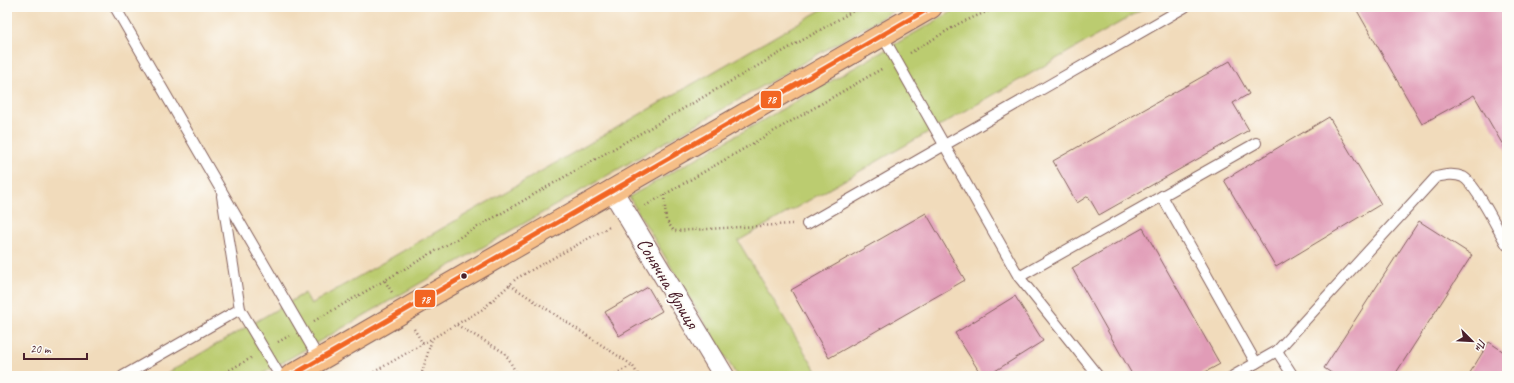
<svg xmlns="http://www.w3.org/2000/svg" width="1514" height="383" font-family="Caveat,sans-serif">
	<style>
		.green { fill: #bbcc6f; stroke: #82764d }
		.building { fill: #e19cb7 }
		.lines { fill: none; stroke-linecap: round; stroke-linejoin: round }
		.lane-casing { stroke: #84615d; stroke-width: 12 }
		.street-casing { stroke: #84615d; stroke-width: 22 }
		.primary-casing { stroke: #84615d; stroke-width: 24 }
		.path { stroke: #84615d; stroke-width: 2.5; stroke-dasharray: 1 3; stroke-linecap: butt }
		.lane { stroke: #fff; stroke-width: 10 }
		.street { stroke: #fff; stroke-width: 20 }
		.primary { stroke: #f6be87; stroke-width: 22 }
		.bus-1-casing { stroke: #fdfcf7; stroke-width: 8 }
		.bus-1 { stroke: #f26522; stroke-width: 5 }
		.bus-dot { fill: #4a1f2b; stroke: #fdfcf7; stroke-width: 1.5 }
		.labels { text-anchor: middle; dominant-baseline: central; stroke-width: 4; stroke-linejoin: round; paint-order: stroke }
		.street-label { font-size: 20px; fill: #4a1f2b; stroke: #fdfcf7 }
		.line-badge { stroke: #fdfcf7; stroke-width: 1.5 }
		.badge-label { font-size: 11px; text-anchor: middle; font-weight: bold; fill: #fff }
	</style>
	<rect width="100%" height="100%" fill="#fdfcf7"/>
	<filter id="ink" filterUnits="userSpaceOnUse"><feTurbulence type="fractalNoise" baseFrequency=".025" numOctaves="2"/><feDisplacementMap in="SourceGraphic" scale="8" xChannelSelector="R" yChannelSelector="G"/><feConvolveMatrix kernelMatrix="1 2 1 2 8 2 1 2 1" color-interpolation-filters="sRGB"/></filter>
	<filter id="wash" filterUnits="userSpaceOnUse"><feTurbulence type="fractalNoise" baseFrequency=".012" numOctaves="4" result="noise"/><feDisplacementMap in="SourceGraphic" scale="16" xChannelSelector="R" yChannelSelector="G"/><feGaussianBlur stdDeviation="0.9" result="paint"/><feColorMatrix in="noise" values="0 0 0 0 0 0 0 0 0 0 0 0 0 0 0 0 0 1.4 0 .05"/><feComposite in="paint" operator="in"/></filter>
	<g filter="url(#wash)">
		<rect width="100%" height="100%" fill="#f1dbbb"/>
		<!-- green -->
		<g class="green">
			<polygon points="826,7 900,7 259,376 162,376 305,293 311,304"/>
			<polygon points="960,7 1147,7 738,241 819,376 737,376 629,197"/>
		</g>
		<g id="blocks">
			<!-- building -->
			<g class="building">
				<polygon points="1355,7 1507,7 1507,152 1474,95 1422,124"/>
				<polygon points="1230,61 1249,94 1233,103 1249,130 1099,215 1088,196 1077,203 1053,161"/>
				<polygon points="1329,117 1381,204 1276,267 1224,180"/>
				<polygon points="926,213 965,280 829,358 791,290"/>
				<polygon points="1419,221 1472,255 1394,376 1336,376 1324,368"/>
				<polygon points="1143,228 1220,364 1198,376 1133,376 1072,268"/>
				<polygon points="648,287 662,311 619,336 605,312"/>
				<polygon points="1015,296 1043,341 987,376 982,376 955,333"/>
				<polygon points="1489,342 1507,354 1507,376 1468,376"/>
			</g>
		</g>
	</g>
	<g filter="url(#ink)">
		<use href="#blocks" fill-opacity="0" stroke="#84615d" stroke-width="1"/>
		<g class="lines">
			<defs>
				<g id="lane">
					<polyline points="115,7 319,359"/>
					<polyline points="882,35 1019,277 1098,376"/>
					<polyline points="222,196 240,309 280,376"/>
					<polyline points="1162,196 1256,363"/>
					<polyline points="807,224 1185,7"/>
					<polyline points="1019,277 1256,143"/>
					<polyline points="1277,351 1293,376"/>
					<polyline points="123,376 240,309"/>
					<path d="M 1233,376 L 1277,351 L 1436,177 C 1445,175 1454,173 1463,177 C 1476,184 1498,230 1507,245"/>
				</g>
				<polyline id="street" points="612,190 724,376"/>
				<polyline id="primary" points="291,376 931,7"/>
			</defs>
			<!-- lane casing -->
			<use href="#lane" class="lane-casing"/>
			<!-- street casing -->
			<use href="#street" class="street-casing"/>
			<!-- primary casing -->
			<use href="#primary" class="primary-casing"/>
			<!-- path -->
			<g class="path">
				<polyline points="910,53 960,23 998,7"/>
				<polyline points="664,195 666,220 674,231 792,224"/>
				<polyline points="645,206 883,68"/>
				<polyline points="385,281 393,294"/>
				<polyline points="510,285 632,365 639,376"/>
				<polyline points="314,321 860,7"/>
				<polyline points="457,325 505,353 518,376"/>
				<polyline points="414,329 423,344"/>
				<polyline points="278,342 289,336"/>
				<polyline points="219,376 251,358"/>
				<polyline points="367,376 483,309 517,278 611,226"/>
				<polyline points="421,376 432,339"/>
				<polyline points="612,376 632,365"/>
			</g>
			<!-- lane -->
			<use href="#lane" class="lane"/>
			<!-- street -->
			<use href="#street" class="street"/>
			<!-- primary -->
			<use href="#primary" class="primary"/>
			<defs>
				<polyline id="bus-1" points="291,376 931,7"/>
			</defs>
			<!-- bus-1 casing -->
			<use href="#bus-1" class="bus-1-casing"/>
			<!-- bus-1 -->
			<use href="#bus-1" class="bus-1"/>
		</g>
	</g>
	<!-- markers -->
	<circle class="bus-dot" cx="464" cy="276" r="3.5"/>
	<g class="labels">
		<!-- street labels -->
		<g class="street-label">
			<text transform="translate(668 283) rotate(59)">Сонячна вулиця</text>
		</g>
	</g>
	<g class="line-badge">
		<rect x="760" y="90" width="22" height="19" rx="4" fill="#f26522"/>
		<rect x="414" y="289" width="22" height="19" rx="4" fill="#f26522"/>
	</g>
	<g class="badge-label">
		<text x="771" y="103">78</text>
		<text x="425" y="303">78</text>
	</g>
	<!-- margin -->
	<rect width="1514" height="383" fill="none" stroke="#fdfcf7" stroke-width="24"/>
	<!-- north arrow -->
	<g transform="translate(1472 341) rotate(114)" stroke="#fdfcf7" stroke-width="3" paint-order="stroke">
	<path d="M0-3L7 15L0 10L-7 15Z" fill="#4a1f2b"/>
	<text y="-6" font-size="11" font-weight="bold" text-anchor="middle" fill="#4a1f2b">Пн</text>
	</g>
	<!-- scale -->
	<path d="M24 353v6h63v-6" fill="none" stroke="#4a1f2b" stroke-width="2"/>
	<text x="30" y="353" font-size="12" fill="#4a1f2b" stroke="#fdfcf7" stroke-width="3" paint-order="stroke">20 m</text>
</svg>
